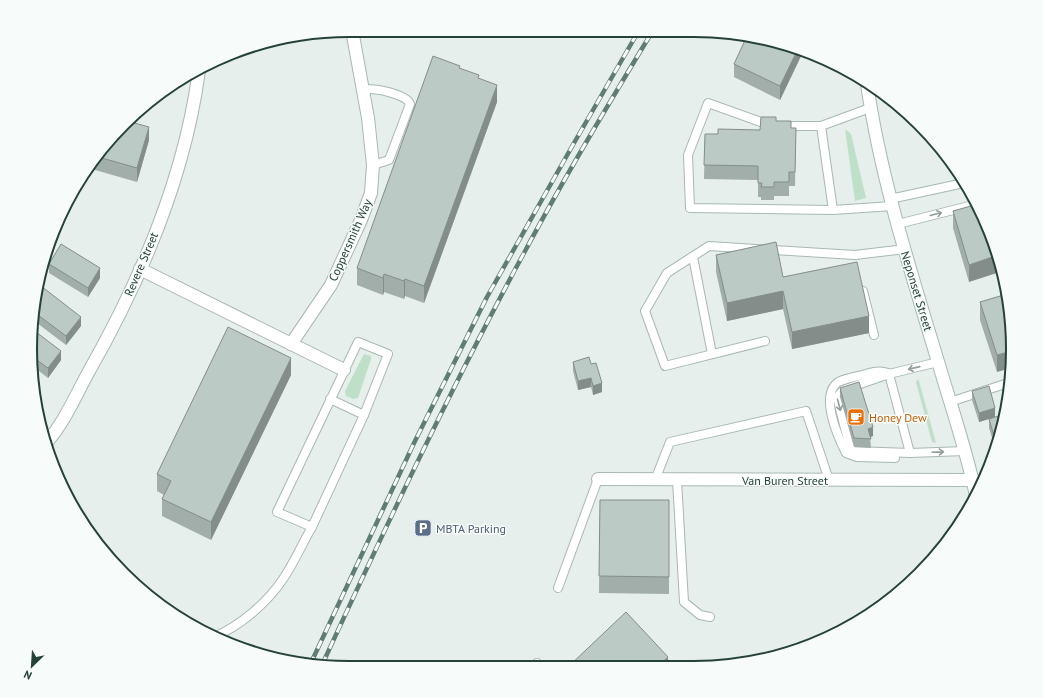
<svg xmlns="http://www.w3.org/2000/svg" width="1043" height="698" font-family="'PT Sans',sans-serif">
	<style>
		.green { fill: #bfe0c8 }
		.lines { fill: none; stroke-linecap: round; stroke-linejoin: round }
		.service-casing { stroke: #a8b8b2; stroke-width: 10 }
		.minor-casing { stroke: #a8b8b2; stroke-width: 14 }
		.tertiary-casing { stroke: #a8b8b2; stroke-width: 14 }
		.secondary-casing { stroke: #a4bbb3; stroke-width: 14 }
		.service { stroke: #fff; stroke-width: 8 }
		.minor { stroke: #fff; stroke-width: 12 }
		.tertiary { stroke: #fff; stroke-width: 12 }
		.secondary { stroke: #fff; stroke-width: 12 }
		.rail-casing { stroke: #5f7d75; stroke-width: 4.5 }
		.rail { stroke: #f7fbf9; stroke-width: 3; stroke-dasharray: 9; stroke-linecap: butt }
		.wall { fill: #a1aea9 }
		.shaded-wall { fill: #838d89 }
		.building { fill: #bbcac4; stroke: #838d89 }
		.oneway { stroke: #92a09c }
		.labels { text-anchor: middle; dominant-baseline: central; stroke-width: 3; stroke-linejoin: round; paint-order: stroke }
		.street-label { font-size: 12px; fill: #24423a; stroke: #f7fbf9 }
		.food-label { font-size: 12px; fill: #c56008; stroke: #f7fbf9; text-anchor: start }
		.service-label { font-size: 12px; fill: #4e5e75; stroke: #f7fbf9; text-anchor: start }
		.rim { fill: none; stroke: #24423a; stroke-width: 2 }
	</style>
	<rect width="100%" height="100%" fill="#e6efeb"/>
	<!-- green -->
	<g class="green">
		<polygon points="845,129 851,134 866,198 855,201"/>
		<polygon points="364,354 371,356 371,359 358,398 353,399 346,396 345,391"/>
		<polygon points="918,379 919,381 936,443 932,442 916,382"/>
	</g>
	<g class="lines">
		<defs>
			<g id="service">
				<path d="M 363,90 C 373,87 406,94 410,104 L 389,160 L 373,165"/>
				<polyline points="870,108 821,126 772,126 708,103 688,155 690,208 833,210 892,206"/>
				<polyline points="821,126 833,210"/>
				<polyline points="890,199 964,183"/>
				<polyline points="898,224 977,204"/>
				<polyline points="693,257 712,354"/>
				<polyline points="863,291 874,335"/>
				<polyline points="765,341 665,366 645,311 667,273 709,246 855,255 905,249"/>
				<polygon points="358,342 388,354 364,415 312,527 277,512"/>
				<polyline points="938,362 889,374 843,390 837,397 849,444 853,451 910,453 965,451"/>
				<path d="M 888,373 C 877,369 868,374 858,376 C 851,378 842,379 837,383 C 820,397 838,437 846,453 L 857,457 L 895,458"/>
				<polyline points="889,374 910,453"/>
				<polyline points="330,399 364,415"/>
				<polyline points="950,402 1011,382"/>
				<polyline points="655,480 670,442 806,411 829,480"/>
				<polyline points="677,480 684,602 700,615 710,617"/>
				<polyline points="972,480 984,479"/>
				<polyline points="558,588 598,479"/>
				<path d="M 214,637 C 240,626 267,603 283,579 C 294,563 302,544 312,527"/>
				<polyline points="534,666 537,663"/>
			</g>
			<g id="minor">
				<polyline points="140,269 344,370"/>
				<polyline points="291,344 331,285 361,220 371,193 373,165 368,118 352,30"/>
				<polyline points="598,479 972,480"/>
			</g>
			<path id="tertiary" d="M 46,443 C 64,423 75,397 88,373 C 141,280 185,178 199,70"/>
			<path id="secondary" d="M 867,84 C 881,180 911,272 939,365 C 952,409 967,452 976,496"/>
		</defs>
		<!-- service casing -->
		<use href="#service" class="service-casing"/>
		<!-- minor casing -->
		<use href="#minor" class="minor-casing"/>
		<!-- tertiary casing -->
		<use href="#tertiary" class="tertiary-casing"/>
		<!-- secondary casing -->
		<use href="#secondary" class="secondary-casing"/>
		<!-- service -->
		<use href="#service" class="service"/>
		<!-- minor -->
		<use href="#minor" class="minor"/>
		<!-- tertiary -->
		<use href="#tertiary" class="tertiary"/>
		<!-- secondary -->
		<use href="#secondary" class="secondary"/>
		<defs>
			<g id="rail">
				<polyline points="310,665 415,441 487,297 574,143 638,32"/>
				<path d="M 322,665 C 386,526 451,388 524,253 C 564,178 608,105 652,32"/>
			</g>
		</defs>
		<!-- rail casing -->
		<use href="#rail" class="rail-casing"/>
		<!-- rail -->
		<use href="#rail" class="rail"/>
	</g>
	<!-- wall -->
	<g class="wall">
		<polygon points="801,53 801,56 780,100 734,77 734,64"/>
		<polygon points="460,68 479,78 497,102 424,303 405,296 404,299 384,292 383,295 357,285 357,268"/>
		<polygon points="776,121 791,128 796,128 795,186 789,186 789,196 774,196 774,200 761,200 761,197 758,197 758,180 704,179 705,134 718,134 760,130"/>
		<polygon points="149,140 137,182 88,168 96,155"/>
		<polygon points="978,204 969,282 953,228 953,211"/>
		<polygon points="716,255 783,277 869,333 792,349 783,309 727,321 716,272"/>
		<polygon points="49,264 100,278 88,297 49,273"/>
		<polygon points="41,286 81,326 66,345 33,320"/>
		<polygon points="1007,294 997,372 980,320 980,302"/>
		<polygon points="31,331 61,360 48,378 35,368"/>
		<polygon points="573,362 591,364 602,392 593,395 591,387 578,390 573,371"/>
		<polygon points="291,375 211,540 162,516 162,499 164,495 157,491 157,474"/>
		<polygon points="840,388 873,436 870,437 871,448 854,447 840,397"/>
		<polygon points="972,391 995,417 1005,414 996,451 989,428 989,419 979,422 972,400"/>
		<polygon points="600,500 669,500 669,594 599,593"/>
	</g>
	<!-- shaded-wall -->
	<g class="shaded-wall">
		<polygon points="797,51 801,53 801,56 780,100 780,86"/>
		<polygon points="497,85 497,102 424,303 424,286"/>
		<polygon points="149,127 149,140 137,182 137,168"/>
		<polygon points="998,255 1002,267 1003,271 969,282 969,265"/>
		<polygon points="100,268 100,278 88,297 88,288"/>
		<polygon points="384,274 384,292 383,295 383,278"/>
		<polygon points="405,279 405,296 404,299 404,281"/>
		<polygon points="783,291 783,309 727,321 727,303"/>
		<polygon points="869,316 869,333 792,349 792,332"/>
		<polygon points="81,317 81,326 66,345 66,336"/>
		<polygon points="61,351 61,360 48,378 48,368"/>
		<polygon points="1012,351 1011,368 997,372 997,355"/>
		<polygon points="291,358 291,375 211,540 211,522"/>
		<polygon points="591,378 591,387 578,390 578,381"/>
		<polygon points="602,383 602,392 593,395 593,386"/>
		<polygon points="995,408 995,417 979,422 979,413"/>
		<polygon points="873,427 873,436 868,438 868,429"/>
		<polygon points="668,657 668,667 657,667"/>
	</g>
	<!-- building -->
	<g class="building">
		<polygon points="747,36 797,51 780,86 734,64"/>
		<polygon points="433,56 460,66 459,68 479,75 478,78 497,85 424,286 405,279 404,281 384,274 383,278 357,268"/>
		<polygon points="761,117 776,117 776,121 791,121 791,128 796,128 795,172 789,172 789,182 774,182 774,187 761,187 762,183 758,183 758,166 704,165 705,134 718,134 718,129 760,130"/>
		<polygon points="131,122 149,127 137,168 95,156 96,155"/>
		<polygon points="978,204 980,208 998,255 969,265 953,211"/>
		<polygon points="776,242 783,277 857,262 869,316 792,332 783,291 727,303 716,255"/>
		<polygon points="61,244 100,268 88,288 49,264"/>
		<polygon points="41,286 81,317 66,336 34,312"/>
		<polygon points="1007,294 1012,328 1012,351 997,355 980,302"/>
		<polygon points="228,327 291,358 211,522 162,499 171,481 157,474"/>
		<polygon points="32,329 61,351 48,368 34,358 31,331"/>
		<polygon points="589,357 591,364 596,363 602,383 593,386 591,378 578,381 573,362"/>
		<polygon points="859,382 873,427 868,429 871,439 854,438 840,388"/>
		<polygon points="989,386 995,408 979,413 972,391"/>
		<polygon points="1005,414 997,446 989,419"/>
		<polygon points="600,500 669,500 669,577 599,576"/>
		<polygon points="626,612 668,657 657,667 568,667"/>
	</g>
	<!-- one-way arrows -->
	<defs><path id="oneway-shaft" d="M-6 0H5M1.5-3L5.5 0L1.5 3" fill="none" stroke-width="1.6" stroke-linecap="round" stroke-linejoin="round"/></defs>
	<g class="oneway">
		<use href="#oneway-shaft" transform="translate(936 214) rotate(-14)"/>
		<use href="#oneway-shaft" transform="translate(914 368) rotate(167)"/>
		<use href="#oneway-shaft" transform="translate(839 405) rotate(75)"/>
		<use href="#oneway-shaft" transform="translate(938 452) rotate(-2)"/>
	</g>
	<!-- icons -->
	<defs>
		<symbol id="cafe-square" viewBox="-11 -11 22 22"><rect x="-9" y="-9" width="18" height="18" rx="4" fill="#e8710a" stroke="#f7fbf9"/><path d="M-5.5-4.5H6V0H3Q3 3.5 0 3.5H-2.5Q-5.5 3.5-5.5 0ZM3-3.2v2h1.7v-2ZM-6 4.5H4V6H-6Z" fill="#fff"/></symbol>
		<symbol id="parking-square" viewBox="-11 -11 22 22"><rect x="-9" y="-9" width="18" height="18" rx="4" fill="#5c6f8a" stroke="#f7fbf9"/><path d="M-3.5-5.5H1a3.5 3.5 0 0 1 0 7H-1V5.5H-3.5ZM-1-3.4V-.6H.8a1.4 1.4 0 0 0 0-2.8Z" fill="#fff"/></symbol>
	</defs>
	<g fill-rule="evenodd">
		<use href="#cafe-square" x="846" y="407" width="20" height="20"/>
		<use href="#parking-square" x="413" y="518" width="20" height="20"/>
	</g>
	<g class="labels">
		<!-- street labels -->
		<g class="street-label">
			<text transform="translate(350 240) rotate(-66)">Coppersmith Way</text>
			<text transform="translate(141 264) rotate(-67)">Revere Street</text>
			<text transform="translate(917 291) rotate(73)">Neponset Street</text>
			<text x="785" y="480">Van Buren Street</text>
		</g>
		<!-- food labels -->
		<g class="food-label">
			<text x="869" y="417">Honey Dew</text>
		</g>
		<!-- service labels -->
		<g class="service-label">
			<text x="436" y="528">MBTA Parking</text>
		</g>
	</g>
	<!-- crop -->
	<path d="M0 0H1043V698H0ZM349 37H694A312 312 0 0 1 1006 349V349A312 312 0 0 1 694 661H349A312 312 0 0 1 37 349V349A312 312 0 0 1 349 37Z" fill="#f7fbf9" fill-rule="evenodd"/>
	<path class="rim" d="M349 37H694A312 312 0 0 1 1006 349V349A312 312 0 0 1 694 661H349A312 312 0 0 1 37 349V349A312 312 0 0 1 349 37Z"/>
	<!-- north arrow -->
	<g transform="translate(32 666) rotate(205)" stroke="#f7fbf9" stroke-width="3" paint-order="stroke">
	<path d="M0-3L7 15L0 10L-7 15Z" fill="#24423a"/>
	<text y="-6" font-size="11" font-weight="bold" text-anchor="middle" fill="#24423a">N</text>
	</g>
</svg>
